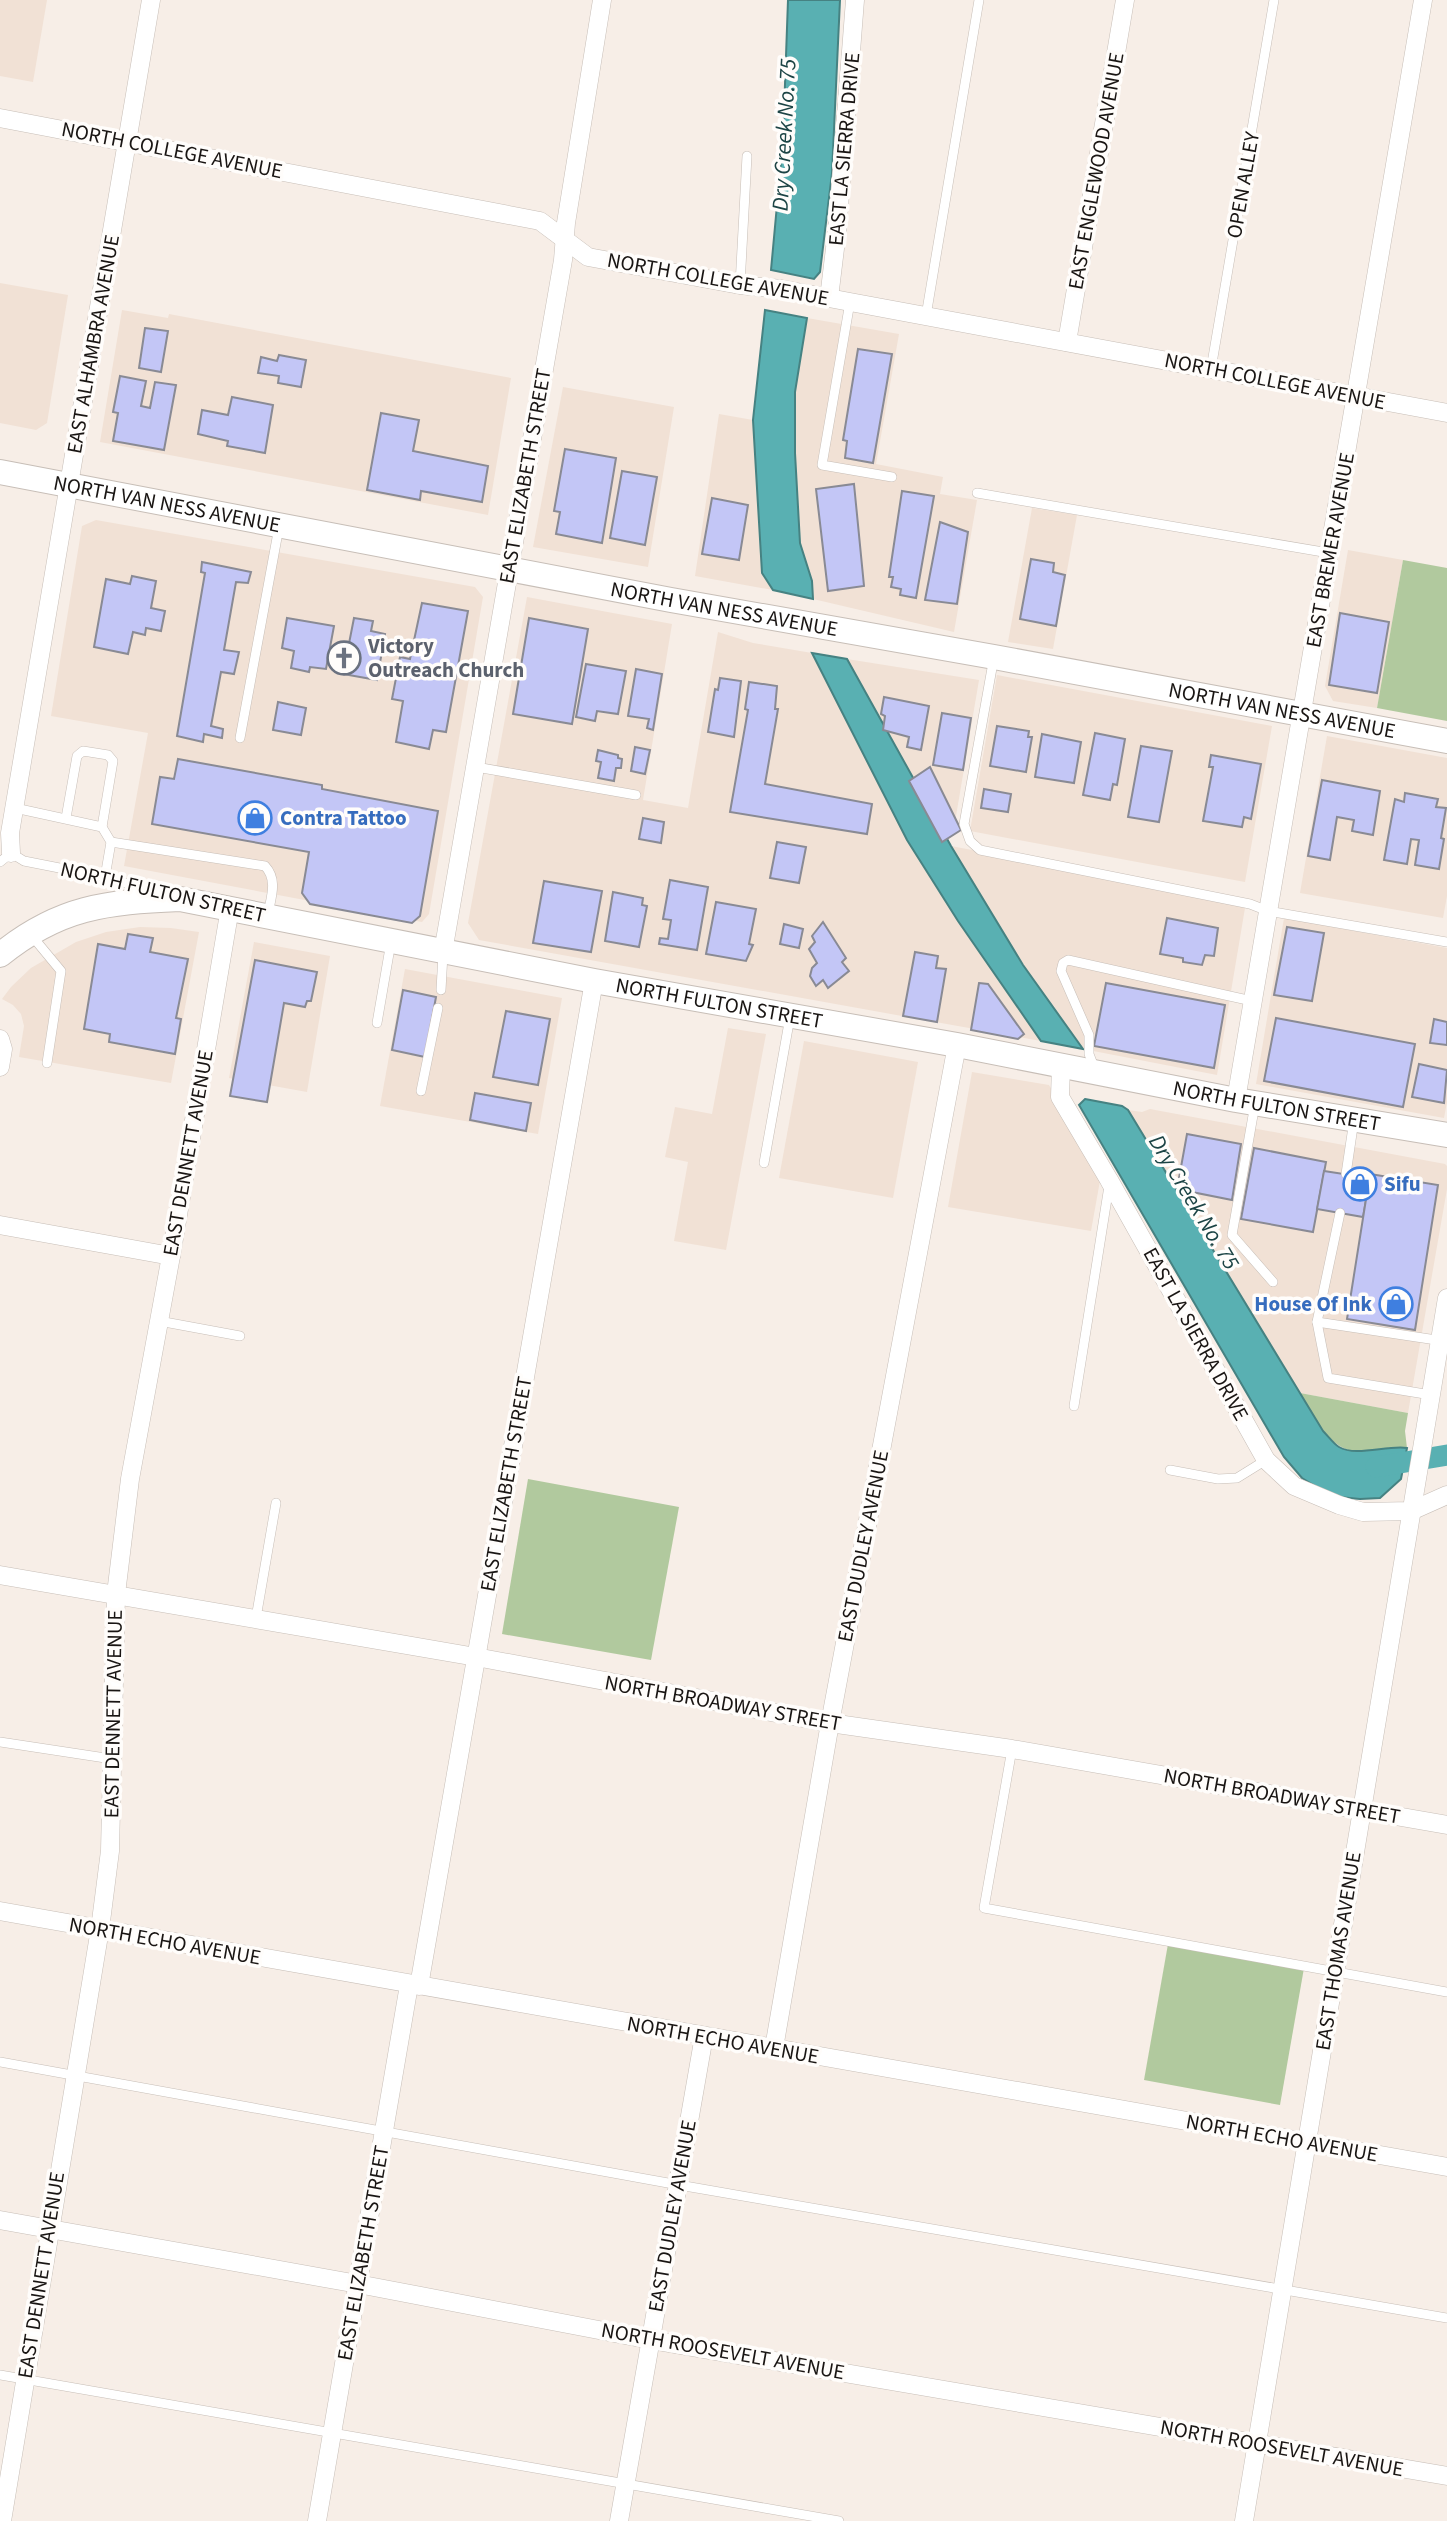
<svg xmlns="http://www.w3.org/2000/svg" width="1447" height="2521" font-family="'Source Sans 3',sans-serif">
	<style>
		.built { fill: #f1e1d5 }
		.green { fill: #b1c99e }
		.water { fill: #59b0b2; stroke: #468282; stroke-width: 2 }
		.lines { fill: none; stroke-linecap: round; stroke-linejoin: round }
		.canal { stroke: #59b0b2; stroke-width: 21 }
		.building { fill: #c3c6f6; stroke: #898a94; stroke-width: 2 }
		.service-casing { stroke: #c7beb7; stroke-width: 10 }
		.minor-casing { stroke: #c7beb7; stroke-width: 19 }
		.secondary-casing { stroke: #c7beb7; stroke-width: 26 }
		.service { stroke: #fff; stroke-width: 9 }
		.minor { stroke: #fff; stroke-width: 18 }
		.secondary { stroke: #fff; stroke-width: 24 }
		.labels { text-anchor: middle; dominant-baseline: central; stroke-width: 7; stroke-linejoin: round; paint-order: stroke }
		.street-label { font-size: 21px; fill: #191513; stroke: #fffdfb }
		.worship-label { font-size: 21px; font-weight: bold; fill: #5b616d; stroke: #fffdfb; text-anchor: start }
		.shop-label { font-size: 21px; font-weight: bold; fill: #366cbe; stroke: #fffdfb; text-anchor: start }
		.water-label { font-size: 23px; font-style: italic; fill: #1c4445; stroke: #fffdfb }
	</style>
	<rect width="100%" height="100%" fill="#f7eee7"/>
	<!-- built -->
	<g class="built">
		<polygon points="0,0 47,0 33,82 0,76"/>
		<polygon points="0,283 68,295 47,423 36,430 0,423"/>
		<polygon points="122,310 168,318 169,314 511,378 488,515 100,442"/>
		<polygon points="807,318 899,334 876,464 943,477 940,494 977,500 954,632 813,599 812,581 800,543 795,453 795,392"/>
		<polygon points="563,387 674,407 648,567 533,547"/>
		<polygon points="719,414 753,420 762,573 773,590 695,576"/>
		<polygon points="1032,508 1077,515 1053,649 1008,642"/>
		<polygon points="96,520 475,587 483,597 429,914 422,922 124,866 148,733 51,716 82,526"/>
		<polygon points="1348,550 1403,560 1377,708 1333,701 1325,686"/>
		<polygon points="527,597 672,624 643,800 688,808 718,632 753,643 812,653 908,841 958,921 1041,1041 479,940 468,923"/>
		<polygon points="847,659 979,680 954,828 938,825"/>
		<polygon points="997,675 1272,726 1245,882 970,831"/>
		<polygon points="1327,736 1447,758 1447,896 1443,918 1300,893"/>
		<polygon points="951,846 1246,902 1217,1075 1083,1049 1023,965"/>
		<polygon points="1284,918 1447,948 1447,1102 1444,1118 1256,1084"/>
		<polygon points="140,927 171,928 199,932 171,1083 19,1057 24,1026 21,1014 13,1005 2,999 11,987 31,968 76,942 106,932"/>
		<polygon points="254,942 330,956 307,1092 229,1078"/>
		<polygon points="405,969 562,998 538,1134 380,1106"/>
		<polygon points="728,1028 766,1034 726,1250 674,1241 688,1162 665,1157 675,1107 712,1114"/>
		<polygon points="804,1041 918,1062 893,1198 779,1178"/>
		<polygon points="972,1072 1049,1085 1101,1175 1091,1231 948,1207"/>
		<polygon points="1150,1109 1445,1164 1447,1166 1447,1189 1408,1413 1300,1393 1128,1110 1142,1112"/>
	</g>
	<!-- green -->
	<g class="green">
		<polygon points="1403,560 1447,568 1447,721 1377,708"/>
		<path d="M 1300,1393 L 1408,1413 L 1405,1431 L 1407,1448 C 1388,1445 1376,1452 1359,1452 C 1329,1451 1313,1415 1300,1393 Z"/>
		<polygon points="528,1479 679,1507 651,1660 502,1634"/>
		<polygon points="1168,1944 1304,1968 1280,2105 1144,2080"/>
	</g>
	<!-- water -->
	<g class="water">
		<polygon points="788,0 840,0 832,173 820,272 814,279 771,270 783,140"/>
		<polygon points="765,310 807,318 795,392 795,453 800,543 812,581 813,599 773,590 762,573 753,420"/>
		<polygon points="812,653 847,659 951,846 1023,965 1083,1049 1041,1041 958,921 907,840"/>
		<path d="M 1085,1099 L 1122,1106 L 1128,1110 L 1323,1431 C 1328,1436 1334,1444 1339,1447 C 1356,1457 1387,1445 1407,1448 L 1401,1479 L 1380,1498 L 1360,1499 L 1339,1497 L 1323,1491 L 1302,1478 L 1284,1457 L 1079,1105 Z"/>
	</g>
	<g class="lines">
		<!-- canal -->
		<polyline class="canal" points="1376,1467 1447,1455"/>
	</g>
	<!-- building -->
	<g class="building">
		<polygon points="145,328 168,331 161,372 139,368"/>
		<polygon points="858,349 892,354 873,463 845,458 847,441 843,440"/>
		<polygon points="279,355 306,360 301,387 278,383 279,376 258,373 261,357 277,361"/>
		<polygon points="120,376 146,381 141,406 150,408 155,382 176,385 164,450 113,441 118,413 113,412"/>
		<polygon points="232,397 273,405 265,453 227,446 228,441 198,434 202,410 228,415"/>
		<polygon points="381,413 419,420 413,451 488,466 482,502 421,491 420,500 367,490"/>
		<polygon points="565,449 616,458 602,543 556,534 560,512 554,511"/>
		<polygon points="622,471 657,477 645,545 610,538"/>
		<polygon points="854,484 864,586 828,591 816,489"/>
		<polygon points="902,491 934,496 916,598 900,595 901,589 891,587 893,577 889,577"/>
		<polygon points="712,498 748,505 739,560 702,554"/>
		<polygon points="940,522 968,532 957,604 925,600"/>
		<polygon points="1031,559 1054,563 1053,572 1065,575 1056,626 1020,619"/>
		<polygon points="202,562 251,572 248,583 236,582 224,650 239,652 234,674 221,672 211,726 223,729 222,738 204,734 203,742 177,736 205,573 201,572"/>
		<polygon points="132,576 156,581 151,608 165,611 161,631 146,628 145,635 133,632 128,654 94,647 106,579 130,584"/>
		<polygon points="422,603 468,611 446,732 433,730 429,749 396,742 403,701 392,699 400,657 410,659"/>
		<polygon points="1340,613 1389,622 1377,693 1329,685"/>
		<polygon points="287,618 334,626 326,669 310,667 309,672 291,668 294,651 282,648"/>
		<polygon points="354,618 373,621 371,631 385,634 377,680 343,674"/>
		<polygon points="529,618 588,629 572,724 513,714"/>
		<polygon points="586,664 626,671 618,714 597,711 595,721 576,717"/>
		<polygon points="636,669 662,674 653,730 647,728 649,719 628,716"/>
		<polygon points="720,678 741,681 734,737 708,732 715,689 718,690"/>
		<polygon points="749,682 777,686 775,709 778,709 765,784 872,804 867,834 730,812 748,710 745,709"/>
		<polygon points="884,697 929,706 921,750 907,747 909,737 883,730 885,716 881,714"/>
		<polygon points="278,702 306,708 301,735 273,730"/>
		<polygon points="942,713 971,718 963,770 933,765"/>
		<polygon points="997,726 1029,731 1028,737 1032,737 1026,772 990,766"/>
		<polygon points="1095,733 1125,739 1117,785 1113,784 1110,800 1083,795"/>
		<polygon points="1042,734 1081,742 1074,783 1035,777"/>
		<polygon points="1141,746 1172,751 1159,822 1128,817"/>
		<polygon points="635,747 650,750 645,774 631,771"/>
		<polygon points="598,750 618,755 618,758 622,759 621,768 616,768 614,781 598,778 601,762 596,761"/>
		<polygon points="1211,755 1261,764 1251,819 1244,817 1242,827 1203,821 1213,767 1209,767"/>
		<polygon points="178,759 322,785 322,789 438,811 420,916 412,923 310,904 302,893 309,852 152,824 160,777 174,779"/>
		<polygon points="930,767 961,830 942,842 909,781"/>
		<polygon points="1322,780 1380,791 1373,835 1352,831 1354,820 1337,817 1330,860 1308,856"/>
		<polygon points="984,789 1011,794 1008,812 981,808"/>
		<polygon points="1405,793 1438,799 1436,807 1446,808 1441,838 1444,839 1439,869 1415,865 1419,840 1411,839 1407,864 1384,860 1395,799 1404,802"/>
		<polygon points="643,818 664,822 661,843 639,839"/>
		<polygon points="777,842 806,847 799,883 770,878"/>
		<polygon points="670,880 708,887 697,950 659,944 660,938 668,939 671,920 663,919"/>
		<polygon points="544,881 602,891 591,952 533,943"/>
		<polygon points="613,892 643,898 642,905 647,906 639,947 605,941"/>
		<polygon points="716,902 756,909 749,944 753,945 746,961 706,954"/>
		<polygon points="1167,918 1218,928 1214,956 1205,955 1202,965 1183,962 1183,958 1160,954"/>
		<polygon points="823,922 846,958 842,962 849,971 828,988 823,980 816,986 810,976 812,968 817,963 809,949 815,942 812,936"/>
		<polygon points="784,924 803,929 799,948 780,944"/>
		<polygon points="1287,927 1324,933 1312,1001 1274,995"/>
		<polygon points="128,934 153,938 150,952 188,959 176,1018 181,1019 175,1054 109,1042 110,1034 84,1029 98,944 125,949"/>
		<polygon points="915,952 938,956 936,968 946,969 937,1022 903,1016"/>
		<polygon points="255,960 317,972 311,1001 307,1001 305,1007 284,1003 267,1102 230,1096"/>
		<polygon points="979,983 988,984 1024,1034 1018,1039 971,1030"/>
		<polygon points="1106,983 1225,1005 1214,1068 1094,1046"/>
		<polygon points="403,990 436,997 425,1057 392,1050"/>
		<polygon points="506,1011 550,1019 538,1085 493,1077"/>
		<polygon points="1276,1018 1415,1044 1403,1107 1264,1081"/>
		<polygon points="1434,1019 1447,1022 1447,1045 1430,1043"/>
		<polygon points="1419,1064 1447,1070 1444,1103 1412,1097"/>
		<polygon points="475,1093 531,1103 526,1131 470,1120"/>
		<polygon points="1187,1134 1241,1144 1232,1200 1187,1191 1179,1178"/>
		<polygon points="1254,1148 1326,1162 1313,1232 1241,1219"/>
		<polygon points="1324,1171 1370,1178 1363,1217 1317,1209"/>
		<polygon points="1370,1174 1438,1185 1415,1330 1347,1319"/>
	</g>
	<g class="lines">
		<defs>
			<g id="service">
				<polyline points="740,285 747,156"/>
				<polyline points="850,302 822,465 892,477"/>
				<polyline points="926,316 979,0"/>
				<polyline points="1211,369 1274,0"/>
				<polyline points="977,493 1329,553"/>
				<polyline points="994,657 964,824 970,841 980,850 1250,904 1268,911 1447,942"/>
				<polyline points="240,738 279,527"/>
				<polyline points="476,767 636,795"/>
				<polyline points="15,808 102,827 111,842 105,877"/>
				<polyline points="66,818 77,756 83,751 108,755 113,761 102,827"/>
				<path d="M 111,842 L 265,866 C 278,880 271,897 268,914"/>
				<polyline points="0,862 11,853 24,861 105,877 156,892"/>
				<polyline points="32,936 61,971 47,1063"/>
				<polyline points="441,990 443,954"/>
				<polyline points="377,1023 391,942"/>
				<polyline points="1094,1067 1089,1054 1089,1035 1061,971 1063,963 1068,960 1252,1001"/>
				<polyline points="421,1091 438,1008"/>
				<polyline points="1255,1104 1232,1235 1273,1282"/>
				<polyline points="764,1163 790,1017"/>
				<polyline points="1346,1174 1354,1120"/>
				<polyline points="1340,1213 1317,1322 1328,1378 1431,1395"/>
				<polyline points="159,1321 240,1336"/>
				<polyline points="1317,1322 1443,1341"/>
				<polyline points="1074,1406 1109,1186"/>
				<polyline points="1170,1470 1218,1479 1237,1478 1266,1460"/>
				<polyline points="256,1618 276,1503"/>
				<polyline points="0,1742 112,1759"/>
				<polyline points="1012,1749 984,1908 1447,1992"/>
				<polyline points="0,2062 679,2185 1447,2318"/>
				<polyline points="0,2375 839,2521"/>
			</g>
			<g id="minor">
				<polyline points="0,118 540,221 588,257 740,285 781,289 850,302 1447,413"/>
				<polyline points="829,298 837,232 855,0"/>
				<polyline points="1067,342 1125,0"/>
				<polyline points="11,853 10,833 151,0"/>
				<polyline points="443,952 563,260 566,223 602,0"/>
				<polyline points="0,1039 3,1049 0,1067"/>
				<polyline points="1061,1066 1060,1097 1109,1180 1266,1460 1294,1486 1339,1505 1363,1512 1411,1511 1447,1495"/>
				<polyline points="1236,1100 1423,0"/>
				<polyline points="0,1225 171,1256"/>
				<polyline points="0,1575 476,1657 830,1723 1012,1749 1447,1825"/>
				<polyline points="0,1911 1447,2167"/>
				<polyline points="419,1986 594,981"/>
				<polyline points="774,2048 830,1723 957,1045"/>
				<polyline points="0,2220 358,2284 651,2340 1447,2476"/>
				<polyline points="2,2521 100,1929 110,1851 116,1594 130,1479 171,1256 230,908"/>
				<polyline points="317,2521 409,1985"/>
				<polyline points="619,2521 704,2036"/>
				<polyline points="1244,2521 1447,1298"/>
			</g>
			<g id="secondary">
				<path id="s1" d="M 0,472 L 671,600 L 994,657 L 1447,741"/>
				<path id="s2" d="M 0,955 C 59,907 106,902 180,899 L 594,981 L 957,1045 L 1236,1100 L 1447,1135"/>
			</g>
		</defs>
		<!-- service casing -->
		<use href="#service" class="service-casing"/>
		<!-- minor casing -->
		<use href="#minor" class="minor-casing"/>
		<!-- secondary casing -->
		<use href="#secondary" class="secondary-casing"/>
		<!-- service -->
		<use href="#service" class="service"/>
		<!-- minor -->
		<use href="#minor" class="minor"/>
		<!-- secondary -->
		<use href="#secondary" class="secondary"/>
	</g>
	<!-- icons -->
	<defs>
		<symbol id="church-ring" viewBox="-11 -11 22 22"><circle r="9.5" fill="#fffdfb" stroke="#6b7280" stroke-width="1.5"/><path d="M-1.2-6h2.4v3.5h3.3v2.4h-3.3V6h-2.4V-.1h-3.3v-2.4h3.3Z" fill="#6b7280"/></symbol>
		<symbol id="shop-ring" viewBox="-11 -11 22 22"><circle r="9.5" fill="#fffdfb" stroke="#3f7fe0" stroke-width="1.5"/><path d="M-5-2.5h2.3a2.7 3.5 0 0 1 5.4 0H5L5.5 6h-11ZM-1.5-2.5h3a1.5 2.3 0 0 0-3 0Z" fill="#3f7fe0"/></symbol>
	</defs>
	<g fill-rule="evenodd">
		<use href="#church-ring" x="325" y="639" width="38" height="38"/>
		<use href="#shop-ring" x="236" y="799" width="38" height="38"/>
		<use href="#shop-ring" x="1341" y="1165" width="38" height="38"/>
		<use href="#shop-ring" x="1377" y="1285" width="38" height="38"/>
	</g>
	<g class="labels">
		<!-- street labels -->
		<g class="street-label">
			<text transform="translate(844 149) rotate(-85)">EAST LA SIERRA DRIVE</text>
			<text transform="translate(172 150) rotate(11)">NORTH COLLEGE AVENUE</text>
			<text transform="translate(1096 171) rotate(-80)">EAST ENGLEWOOD AVENUE</text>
			<text transform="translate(1243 185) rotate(-80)">OPEN ALLEY</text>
			<text transform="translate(718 279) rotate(10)">NORTH COLLEGE AVENUE</text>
			<text transform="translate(93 344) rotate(-80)">EAST ALHAMBRA AVENUE</text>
			<text transform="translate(1275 381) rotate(11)">NORTH COLLEGE AVENUE</text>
			<text transform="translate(525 476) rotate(-80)">EAST ELIZABETH STREET</text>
			<text stroke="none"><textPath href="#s1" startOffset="170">NORTH VAN NESS AVENUE</textPath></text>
			<text transform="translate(1330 550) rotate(-80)">EAST BREMER AVENUE</text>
			<text stroke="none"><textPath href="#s1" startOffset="737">NORTH VAN NESS AVENUE</textPath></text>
			<text stroke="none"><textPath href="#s1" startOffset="1304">NORTH VAN NESS AVENUE</textPath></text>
			<text transform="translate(163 892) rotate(13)">NORTH FULTON STREET</text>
			<text stroke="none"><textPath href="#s2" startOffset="742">NORTH FULTON STREET</textPath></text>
			<text stroke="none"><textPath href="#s2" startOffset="1309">NORTH FULTON STREET</textPath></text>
			<text transform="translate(188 1153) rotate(-80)">EAST DENNETT AVENUE</text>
			<text transform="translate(1196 1334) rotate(61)">EAST LA SIERRA DRIVE</text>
			<text transform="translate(506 1484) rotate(-80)">EAST ELIZABETH STREET</text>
			<text transform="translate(863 1546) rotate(-79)">EAST DUDLEY AVENUE</text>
			<text transform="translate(723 1703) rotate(10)">NORTH BROADWAY STREET</text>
			<text transform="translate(113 1714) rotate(-89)">EAST DENNETT AVENUE</text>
			<text transform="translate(1282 1796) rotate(10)">NORTH BROADWAY STREET</text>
			<text transform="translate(165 1941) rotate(10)">NORTH ECHO AVENUE</text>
			<text transform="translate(1338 1951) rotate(-81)">EAST THOMAS AVENUE</text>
			<text transform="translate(723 2040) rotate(10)">NORTH ECHO AVENUE</text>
			<text transform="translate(1282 2138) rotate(10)">NORTH ECHO AVENUE</text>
			<text transform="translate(672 2216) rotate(-80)">EAST DUDLEY AVENUE</text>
			<text transform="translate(363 2253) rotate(-80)">EAST ELIZABETH STREET</text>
			<text transform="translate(41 2275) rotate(-81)">EAST DENNETT AVENUE</text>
			<text transform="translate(723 2351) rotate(10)">NORTH ROOSEVELT AVENUE</text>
			<text transform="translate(1282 2448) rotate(10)">NORTH ROOSEVELT AVENUE</text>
		</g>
		<!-- worship labels -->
		<g class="worship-label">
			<text x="368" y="646">Victory<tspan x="368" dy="24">Outreach Church</tspan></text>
		</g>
		<!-- shop labels -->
		<g class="shop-label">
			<text x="280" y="818">Contra Tattoo</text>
			<text x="1384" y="1184">Sifu</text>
			<text x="1372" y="1304" text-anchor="end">House Of Ink</text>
		</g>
		<!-- water labels -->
		<g class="water-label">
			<text transform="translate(784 135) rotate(-87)">Dry Creek No. 75</text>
			<text transform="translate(1194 1202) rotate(59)">Dry Creek No. 75</text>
		</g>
	</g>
</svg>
